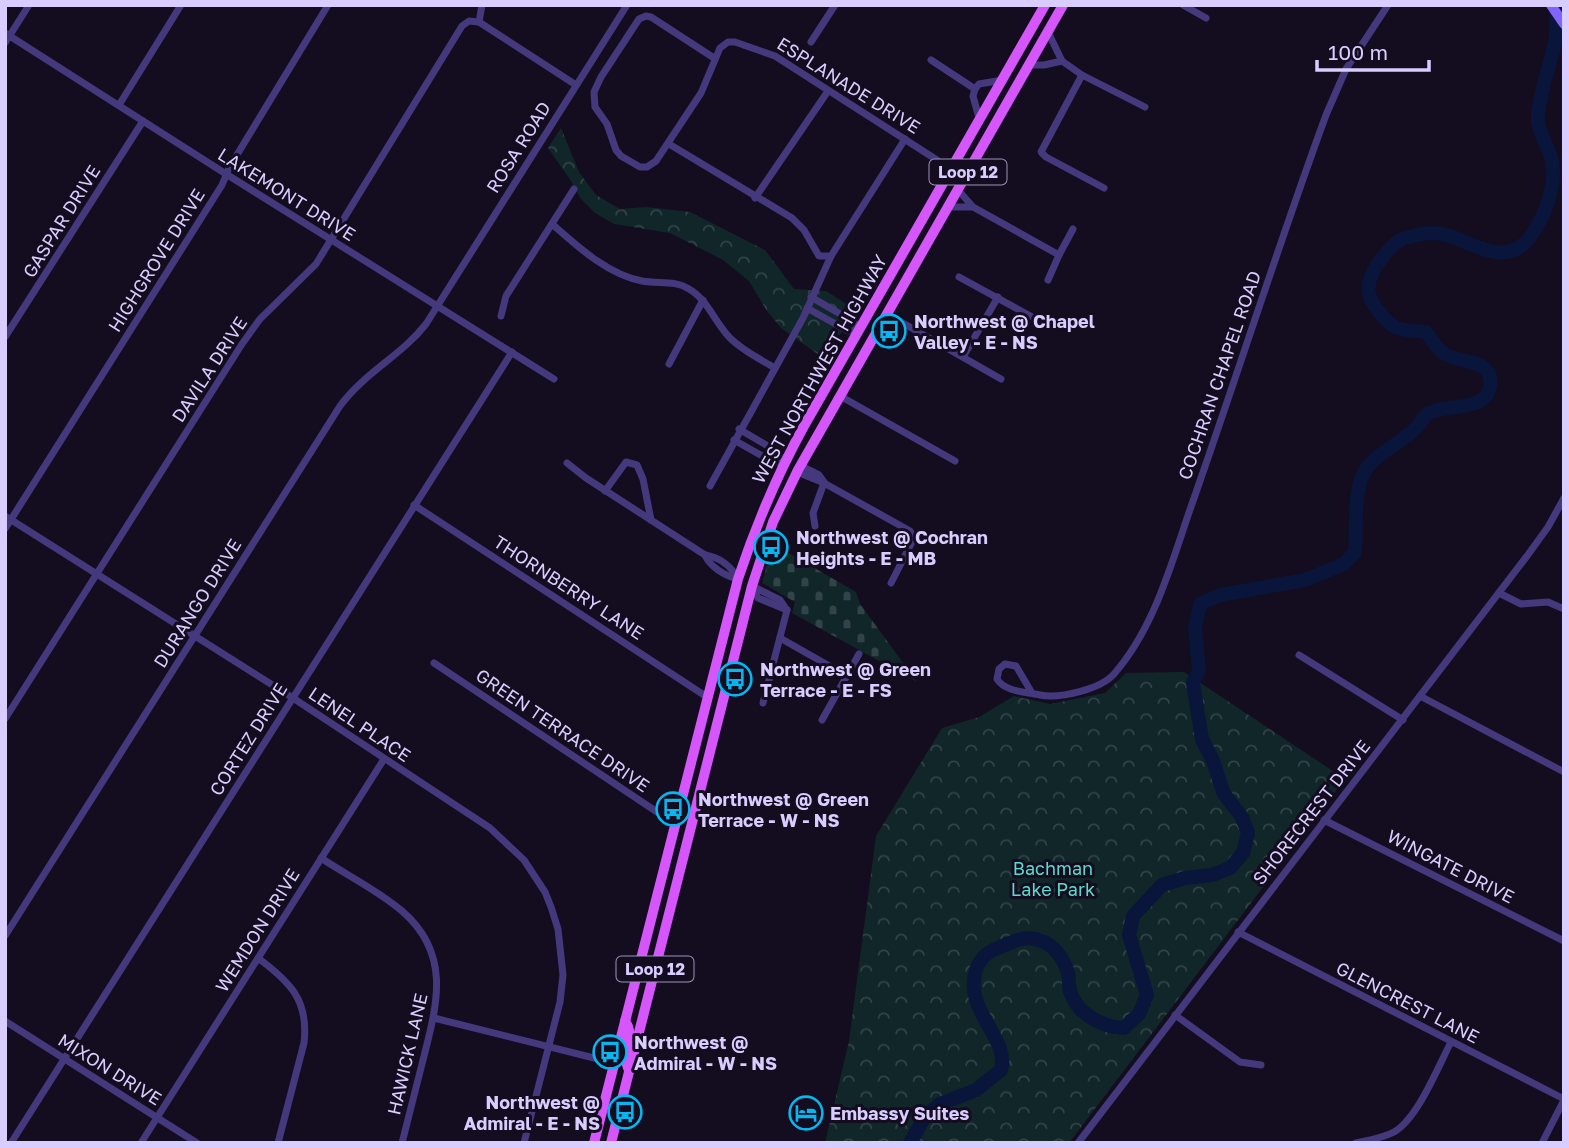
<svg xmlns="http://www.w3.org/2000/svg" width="1569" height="1148" font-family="'Golos Text',sans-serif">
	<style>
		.forest { fill: url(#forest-crowns) }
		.cemetery { fill: url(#cemetery-stones) }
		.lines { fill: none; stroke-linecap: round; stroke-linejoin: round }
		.river { stroke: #0a153b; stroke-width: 14 }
		.minor { stroke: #45397d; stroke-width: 7 }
		.secondary { stroke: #7f65fb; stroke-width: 10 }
		.primary { stroke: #d556fb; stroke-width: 10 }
		.labels { text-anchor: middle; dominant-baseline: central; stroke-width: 6; stroke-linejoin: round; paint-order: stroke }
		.shield { fill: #130d1f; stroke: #9e93bb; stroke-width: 2 }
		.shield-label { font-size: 16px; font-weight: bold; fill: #d9ccfe }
		.street-label { font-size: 18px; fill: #d9ccfe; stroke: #130d1f }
		.poi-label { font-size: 18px; font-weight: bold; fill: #d9ccfe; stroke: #130d1f; text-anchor: start }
		.park-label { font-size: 18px; fill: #5adbce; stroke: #130d1f }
	</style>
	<defs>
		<pattern id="forest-crowns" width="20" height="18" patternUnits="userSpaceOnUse" patternTransform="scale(1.75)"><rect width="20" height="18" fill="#102629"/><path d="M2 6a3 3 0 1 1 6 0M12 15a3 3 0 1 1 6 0" fill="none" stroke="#324449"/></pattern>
		<pattern id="cemetery-stones" width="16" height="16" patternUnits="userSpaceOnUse" patternTransform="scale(1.75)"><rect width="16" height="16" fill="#102629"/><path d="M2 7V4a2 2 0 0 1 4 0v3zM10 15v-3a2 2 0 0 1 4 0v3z" fill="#324449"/></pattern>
	</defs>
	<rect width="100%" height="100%" fill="#130d1f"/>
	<!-- forest -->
	<g class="forest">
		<polygon points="561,128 579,172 596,195 620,209 646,207 690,212 765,250 794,289 826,291 854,309 826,360 781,328 767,311 749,281 723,260 670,233 614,224 595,213 581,199 571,181 548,148"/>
		<polygon points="1184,672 1345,779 1069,1143 825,1143 849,1041 876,836 942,728 979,717 1014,696 1050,704 1105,693 1126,673"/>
	</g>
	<!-- cemetery -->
	<polygon class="cemetery" points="773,544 856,592 860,604 917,682 792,613 795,602 762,583"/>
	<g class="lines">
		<!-- river -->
		<path class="river" d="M 910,1143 L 925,1116 L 940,1104 L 976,1090 L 1001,1070 C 1010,1037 963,1011 976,970 C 980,958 987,952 998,948 C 1012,942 1024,935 1039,940 C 1051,943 1063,957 1067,970 C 1070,976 1068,984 1070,991 C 1077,1014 1102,1027 1124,1028 L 1139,1014 L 1147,995 L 1129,935 L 1133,916 L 1162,885 L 1185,878 L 1212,875 L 1230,868 L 1243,853 L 1248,833 L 1242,817 L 1224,794 L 1213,761 L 1202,739 L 1193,683 L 1199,670 L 1195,628 L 1200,604 L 1220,595 L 1305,580 L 1344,564 L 1355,552 C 1357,527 1352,482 1370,464 C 1383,450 1402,442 1416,428 C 1420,425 1422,419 1426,415 C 1444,402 1486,414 1490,386 C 1491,381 1490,375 1487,371 C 1478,359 1455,362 1443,353 C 1437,348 1431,339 1426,332 C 1417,331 1402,331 1395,327 C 1385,321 1371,304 1369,293 C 1365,276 1389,244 1405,238 C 1420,233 1438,231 1453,237 C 1478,247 1509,266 1530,237 C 1545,216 1556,188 1552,161 C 1550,148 1539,135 1538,121 C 1536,105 1551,61 1555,43 C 1557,31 1556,18 1557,5"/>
		<!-- minor -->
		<g class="minor">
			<polyline points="1183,5 1206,18"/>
			<polyline points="479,22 482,5"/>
			<polyline points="1048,32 1062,61 1082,75 1145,107"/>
			<polyline points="5,33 226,174 554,379"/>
			<polyline points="811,42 835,5"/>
			<polyline points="5,43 29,5"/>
			<polyline points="714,58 651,17 646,16 639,19 601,77 594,92 595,107 607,124 616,150 621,156 640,167 647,167 656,161 701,93 720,48 728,42 735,42 775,56 937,160"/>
			<polyline points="931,60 975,89"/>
			<polyline points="1030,65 1044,65 1062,61"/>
			<polyline points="1082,75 1041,152 1046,157 1104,188"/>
			<polyline points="975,89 973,96 979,118"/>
			<polyline points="975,89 979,84 1003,80"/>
			<polyline points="119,105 181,5"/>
			<polyline points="669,144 792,218 804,230 819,256 831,256"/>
			<polyline points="958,190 973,207 1059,255 1048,280"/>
			<polyline points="755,198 828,91"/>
			<polyline points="948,207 972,207"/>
			<path d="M 552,224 C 577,246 608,275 642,281 C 659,284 675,280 689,289 C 708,300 715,323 730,338 C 743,351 760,359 775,368"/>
			<polyline points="1059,255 1073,229"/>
			<polyline points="959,277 1034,318"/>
			<polyline points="807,308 848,331 859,331 854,322 811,297"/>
			<polyline points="887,314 1001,379"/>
			<polyline points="501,316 506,296 574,189"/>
			<polyline points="5,337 143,121"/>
			<polyline points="963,357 998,297"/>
			<polyline points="669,364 703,300"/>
			<polyline points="840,396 955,461"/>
			<polyline points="739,429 778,452 784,463"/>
			<polyline points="734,440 773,462 784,463"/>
			<path d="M 567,463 L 586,478 L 705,555 C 719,557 731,566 738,579"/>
			<polyline points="798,470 802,474 824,483 910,531 913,536 912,542 891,583"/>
			<polyline points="798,470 805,468 819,475 824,482"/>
			<polyline points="710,486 803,318 831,256 905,139"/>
			<polyline points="605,491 626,462 637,465 643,479 651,520"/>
			<polyline points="414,505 707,697"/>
			<polyline points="5,516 293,698 490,828 524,860 545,892 551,907 558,929 563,975 560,1002 524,1143"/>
			<polyline points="815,526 813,513 824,483"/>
			<polyline points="5,529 222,185 229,168 328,5"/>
			<path d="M 705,555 C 710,567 725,576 738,579"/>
			<polyline points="752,586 758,598 787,610"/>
			<polyline points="752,586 780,600 786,609"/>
			<polyline points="1499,593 1521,604 1548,602 1564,609"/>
			<polyline points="780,638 847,676"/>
			<polyline points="1299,655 1403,720"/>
			<polyline points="434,663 675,824"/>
			<path d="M 1032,693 L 1016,666 L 1005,664 L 999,669 L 997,679 C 1005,692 1026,692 1040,695 C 1060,699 1101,689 1114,674 C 1156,626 1172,560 1193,501 C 1238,373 1279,243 1326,115 L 1346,69 L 1388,5"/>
			<polyline points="1420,696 1564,772"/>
			<polyline points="763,703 787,610"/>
			<polyline points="5,719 242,344 260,319 316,264 462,26 469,21 479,22 576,85"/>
			<polyline points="822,720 859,654"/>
			<polyline points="1324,820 1564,941"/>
			<path d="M 321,858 C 348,876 379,891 402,911 C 452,954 437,1005 423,1060 C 416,1087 409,1115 402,1143"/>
			<polyline points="1238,932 1564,1099"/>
			<path d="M 5,936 L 340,406 C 365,372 401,356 426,324 L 627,5"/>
			<path d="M 258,958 C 290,982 309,1000 304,1043 L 278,1143"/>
			<polyline points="1175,1015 1240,1062 1261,1065"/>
			<polyline points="434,1018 614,1063"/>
			<polyline points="5,1021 197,1143"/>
			<polyline points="11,1143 512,352"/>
			<polyline points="141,1143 384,759"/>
			<polyline points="1078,1143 1527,556 1548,527 1564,498"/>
			<path d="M 1356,1143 C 1369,1140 1383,1138 1394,1132 C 1418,1118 1438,1067 1451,1042"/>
			<polyline points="1542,1143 1564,1100"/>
		</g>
		<!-- secondary -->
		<polyline class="secondary" points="1551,5 1564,24"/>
		<!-- primary -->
		<g class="primary">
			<path d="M 625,1021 C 636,1035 621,1052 628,1068"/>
			<path d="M 594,1143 L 738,579 C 756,525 777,475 804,426 L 1045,5"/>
			<polyline points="611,1143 752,586 773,522 798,470 1063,5"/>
		</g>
	</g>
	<!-- icons -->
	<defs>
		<symbol id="bus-ring" viewBox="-11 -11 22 22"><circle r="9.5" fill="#130d1f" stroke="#06b6f0" stroke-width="1.5"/><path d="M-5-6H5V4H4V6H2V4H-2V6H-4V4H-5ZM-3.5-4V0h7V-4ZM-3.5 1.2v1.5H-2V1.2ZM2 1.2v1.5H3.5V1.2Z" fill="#06b6f0"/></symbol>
		<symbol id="hotel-ring" viewBox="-11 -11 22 22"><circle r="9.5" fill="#130d1f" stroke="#06b6f0" stroke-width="1.5"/><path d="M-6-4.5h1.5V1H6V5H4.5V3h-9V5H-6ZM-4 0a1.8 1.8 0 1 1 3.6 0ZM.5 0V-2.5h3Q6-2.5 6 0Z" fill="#06b6f0"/></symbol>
	</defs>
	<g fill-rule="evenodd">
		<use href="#bus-ring" x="870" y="312" width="38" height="38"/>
		<use href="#bus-ring" x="752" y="528" width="38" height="38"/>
		<use href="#bus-ring" x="716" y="660" width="38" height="38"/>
		<use href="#bus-ring" x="654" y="790" width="38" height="38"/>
		<use href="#bus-ring" x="591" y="1033" width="38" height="38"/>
		<use href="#bus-ring" x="606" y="1093" width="38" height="38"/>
		<use href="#hotel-ring" x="787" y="1094" width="38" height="38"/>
	</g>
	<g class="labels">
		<!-- shield labels -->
		<g class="shield">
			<rect x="929.5" y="159.5" width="77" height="25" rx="5"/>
			<rect x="616.5" y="956.5" width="77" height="25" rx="5"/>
		</g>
		<g class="shield-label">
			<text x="968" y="172">Loop 12</text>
			<text x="655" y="969">Loop 12</text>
		</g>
		<!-- street labels -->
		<g class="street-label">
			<text transform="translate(849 85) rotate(32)">ESPLANADE DRIVE</text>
			<text transform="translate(518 147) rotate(-58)">ROSA ROAD</text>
			<text transform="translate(287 194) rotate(32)">LAKEMONT DRIVE</text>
			<text transform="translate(61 221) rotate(-58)">GASPAR DRIVE</text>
			<text transform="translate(156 260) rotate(-58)">HIGHGROVE DRIVE</text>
			<text transform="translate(209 369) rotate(-57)">DAVILA DRIVE</text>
			<text transform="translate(819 369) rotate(-61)">WEST NORTHWEST HIGHWAY</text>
			<text transform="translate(1219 375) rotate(-71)">COCHRAN CHAPEL ROAD</text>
			<text transform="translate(569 587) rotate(33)">THORNBERRY LANE</text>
			<text transform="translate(197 603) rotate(-58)">DURANGO DRIVE</text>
			<text transform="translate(360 724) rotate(34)">LENEL PLACE</text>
			<text transform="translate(563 730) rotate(34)">GREEN TERRACE DRIVE</text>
			<text transform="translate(248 739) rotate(-58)">CORTEZ DRIVE</text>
			<text transform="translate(1311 812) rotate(-52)">SHORECREST DRIVE</text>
			<text transform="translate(1451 866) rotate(27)">WINGATE DRIVE</text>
			<text transform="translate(257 930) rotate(-58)">WEMDON DRIVE</text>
			<text transform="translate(1408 1002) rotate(27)">GLENCREST LANE</text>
			<text transform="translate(407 1054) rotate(-77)">HAWICK LANE</text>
			<text transform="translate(110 1069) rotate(32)">MIXON DRIVE</text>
		</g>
		<!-- poi labels -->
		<g class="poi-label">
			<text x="914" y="321">Northwest @ Chapel<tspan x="914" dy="21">Valley - E - NS</tspan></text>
			<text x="796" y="537">Northwest @ Cochran<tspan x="796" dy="21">Heights - E - MB</tspan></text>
			<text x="760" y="669">Northwest @ Green<tspan x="760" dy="21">Terrace - E - FS</tspan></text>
			<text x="698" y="799">Northwest @ Green<tspan x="698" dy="21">Terrace - W - NS</tspan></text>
			<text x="634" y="1042">Northwest @<tspan x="634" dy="21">Admiral - W - NS</tspan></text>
			<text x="600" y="1102" text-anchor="end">Northwest @<tspan x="600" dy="21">Admiral - E - NS</tspan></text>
			<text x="830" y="1113">Embassy Suites</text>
		</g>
		<!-- park labels -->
		<g class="park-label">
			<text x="1053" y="868">Bachman<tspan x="1053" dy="21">Lake Park</tspan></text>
		</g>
	</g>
	<!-- border -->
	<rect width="1569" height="1148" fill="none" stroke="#d9ccfe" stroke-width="14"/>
	<!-- scale -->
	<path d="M1317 60v10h112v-10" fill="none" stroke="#d9ccfe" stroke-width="3.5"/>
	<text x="1328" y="60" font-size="21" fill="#d9ccfe" stroke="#130d1f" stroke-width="5" paint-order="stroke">100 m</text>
</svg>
